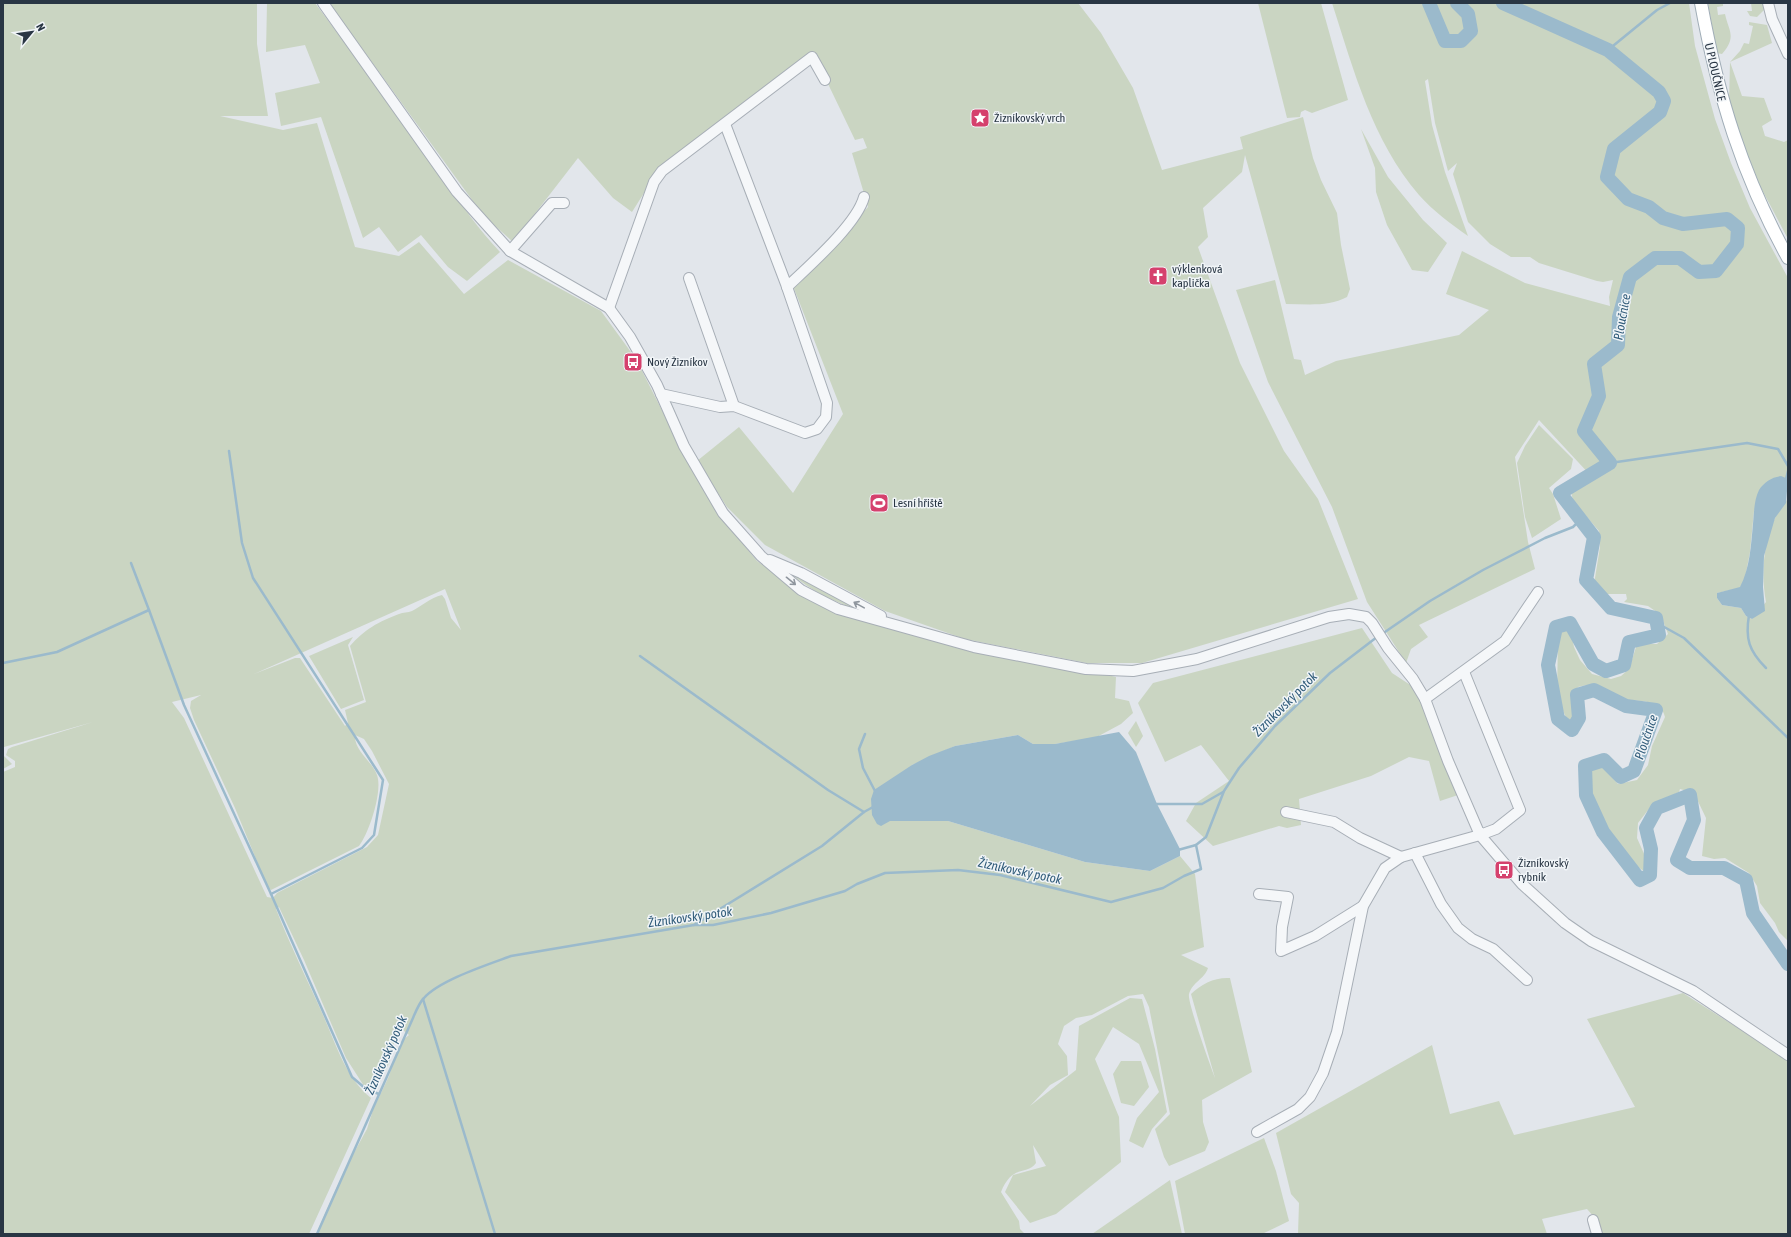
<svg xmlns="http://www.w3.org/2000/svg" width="1791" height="1237" font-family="'Asap Condensed',sans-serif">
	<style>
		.green { fill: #cad5c2; fill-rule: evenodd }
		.water { fill: #9bbacc }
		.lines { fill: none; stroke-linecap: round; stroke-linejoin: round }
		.stream { stroke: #9bbacc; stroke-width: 2.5 }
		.river { stroke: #9bbacc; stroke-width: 14 }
		.minor-casing { stroke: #a7aeb6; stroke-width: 12 }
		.major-casing { stroke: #a0adb7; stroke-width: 14 }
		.minor { stroke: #f5f7f9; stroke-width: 10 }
		.major { stroke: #fff; stroke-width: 12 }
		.oneway { stroke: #8f969e }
		.labels { text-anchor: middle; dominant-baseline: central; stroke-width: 3; stroke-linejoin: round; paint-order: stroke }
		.street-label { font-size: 12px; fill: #293644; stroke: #f1f5f8 }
		.poi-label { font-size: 12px; fill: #293644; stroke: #f1f5f8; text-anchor: start }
		.water-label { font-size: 13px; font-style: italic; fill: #315c7a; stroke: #f1f5f8 }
	</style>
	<rect width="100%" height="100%" fill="#e2e6eb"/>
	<!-- green -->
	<g class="green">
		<path d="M 3,3 L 257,3 L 257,44 L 268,116 L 220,116 L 283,130 L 317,123 L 355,247 L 399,256 L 419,242 L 464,294 L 508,260 L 601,311 L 636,359 L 681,448 L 720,516 L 757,561 L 800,592 L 838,612 L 1116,677 L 1115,698 L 1129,701 L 1133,713 L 1121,724 L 1095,738 L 1055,744 L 1033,744 L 1018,735 L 955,746 L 912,765 L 890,821 L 948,821 L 1085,862 L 1150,871 L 1180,856 L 1195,874 L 1204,947 L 1181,955 L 1208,968 C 1204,980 1193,981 1189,994 C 1187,1002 1211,1067 1215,1078 L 1191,994 C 1201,984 1215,977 1230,978 L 1252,1072 L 1202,1100 L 1203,1122 L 1209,1142 L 1205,1151 L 1169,1166 L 1164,1157 L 1155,1129 L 1170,1114 L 1149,1007 L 1143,994 L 1128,996 L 1092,1015 L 1076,1018 L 1064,1026 L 1058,1044 L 1067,1056 L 1068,1075 L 1050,1085 L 1030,1106 L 1076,1070 L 1079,1026 L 1130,998 L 1142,999 L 1155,1049 L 1167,1112 L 1152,1129 L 1143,1148 L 1129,1141 L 1137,1118 L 1159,1092 L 1139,1044 L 1113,1027 L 1095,1059 L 1119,1117 L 1121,1162 L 1056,1214 L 1030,1223 L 1005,1192 L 1013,1175 L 1046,1166 L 1033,1145 L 1036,1163 C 1027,1176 1013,1163 1001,1192 L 1019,1221 L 1020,1229 L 1025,1234 L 316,1234 L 344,1171 L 367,1129 L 373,1110 L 389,1076 L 396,1054 L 403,1040 L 409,1035 L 398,1026 L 390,1061 L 377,1088 L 371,1089 L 364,1086 L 346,1058 L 304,960 L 279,907 L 276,909 C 290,945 307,979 323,1015 C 336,1044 345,1077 371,1098 L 309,1234 L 3,1234 L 3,772 L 15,767 L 15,761 L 6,755 L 8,749 L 12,747 L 93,722 L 4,747 L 4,756 L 12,764 L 3,769 ZM 445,589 L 461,630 L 451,618 L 445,599 L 442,595 C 430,598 422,606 412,611 C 408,613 403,612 399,614 C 378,622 365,629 350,646 L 366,702 L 345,710 L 348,723 L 345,726 L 300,658 L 295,658 L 254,674 ZM 201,695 L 191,701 L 190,708 L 194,720 L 235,808 L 268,888 L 271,890 L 359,846 C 369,833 383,791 377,775 C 372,761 354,751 355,735 L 364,739 L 372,751 L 389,784 L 378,835 L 367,847 L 277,893 L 273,898 L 267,897 L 184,718 L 172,702 Z"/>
		<path d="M 267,3 L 315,3 C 359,61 400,122 444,180 C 462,205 479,230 500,252 L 467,281 L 448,267 L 421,235 L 398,252 L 379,227 L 363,238 L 321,117 L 281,126 L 275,93 L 320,83 L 305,45 L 266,52 Z"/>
		<path d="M 329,3 L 1078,3 L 1101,33 L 1133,88 L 1162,170 L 1243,149 L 1240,137 L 1303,117 L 1313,158 L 1321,180 L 1337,213 L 1341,245 L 1350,289 L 1347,297 C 1329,307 1307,304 1286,304 L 1245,155 L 1242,172 L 1203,208 L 1208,237 L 1198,247 L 1240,363 L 1284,451 L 1318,499 L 1358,599 L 1142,663 L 1087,663 L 965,639 L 885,611 L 765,545 L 727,507 L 697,461 L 739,427 L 793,493 L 843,414 L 793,286 L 868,207 L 852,153 L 867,148 L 863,138 L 855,140 L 817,61 L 809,57 L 661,166 L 632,212 L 613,198 L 578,158 L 513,242 L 483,215 Z"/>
		<polygon points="1258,3 1321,3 1348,100 1312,113 1305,110 1301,112 1300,117 1287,118"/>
		<path d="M 1332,3 L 1689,3 L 1695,46 L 1715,119 L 1731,163 L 1750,208 L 1788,278 L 1788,479 L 1787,477 L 1754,511 L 1750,552 L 1745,578 L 1740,588 L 1717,593 L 1717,598 L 1722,605 L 1741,608 L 1746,616 L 1752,619 L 1766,602 C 1761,575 1763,544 1775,518 C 1778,511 1785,506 1788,497 L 1788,941 L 1779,932 L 1775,923 L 1760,903 L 1757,886 L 1749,873 L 1725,858 L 1714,859 L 1702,856 L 1706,818 L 1694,793 L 1680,789 L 1679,792 L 1652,805 L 1638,823 L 1637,838 L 1645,856 L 1645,872 L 1631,862 L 1593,807 L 1590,765 L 1593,763 L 1604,768 L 1618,784 L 1637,780 L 1648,765 L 1652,746 L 1665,717 C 1661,696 1632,703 1617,698 C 1598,693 1604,680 1578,687 L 1573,697 L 1573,722 L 1568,722 L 1557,697 L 1558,636 L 1566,627 L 1570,627 L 1574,647 L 1580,660 L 1592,674 L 1611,679 L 1621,676 L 1629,669 L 1637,644 L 1657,644 L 1668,634 L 1661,615 L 1648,606 L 1624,602 L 1627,599 L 1626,594 L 1605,594 L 1594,584 L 1600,547 L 1599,531 L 1573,501 L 1571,491 L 1587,477 L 1592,477 L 1539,420 L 1515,457 L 1528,542 L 1535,569 L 1419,625 L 1428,637 L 1411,649 L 1406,663 L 1367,602 L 1332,507 L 1268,382 L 1236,290 L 1275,280 L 1294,359 L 1301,360 L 1305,375 L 1336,361 L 1459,335 L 1489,310 L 1446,294 L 1462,251 L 1525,283 L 1610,306 L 1609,297 L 1613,280 L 1603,282 L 1597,281 L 1539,263 L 1530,257 L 1511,257 L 1490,244 L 1468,222 L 1453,174 L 1457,163 L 1448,171 L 1435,123 L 1428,79 L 1425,81 L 1432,125 L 1445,172 L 1468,236 C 1451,224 1433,211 1419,195 C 1372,140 1354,71 1332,3 Z"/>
		<path d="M 1708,3 L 1723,3 L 1723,6 L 1717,7 L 1718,15 L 1725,14 C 1729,32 1737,37 1722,54 L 1717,53 Z"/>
		<polygon points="1751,3 1765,3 1765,9 1757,17 1750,16 1747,11 1752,11"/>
		<polygon points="1749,22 1767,25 1772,43 1730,62 1742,96 1764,98 1772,120 1762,126 1765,136 1784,142 1788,140 1788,239 1760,186 1743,143 1729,102 1730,62 1740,51 1744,43 1749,44 1753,26 1749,25"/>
		<polygon points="1361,129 1388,177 1423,220 1447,243 1428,272 1412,270 1387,225 1376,192 1375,168"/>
		<polygon points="1539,425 1573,459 1571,469 1549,488 1553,494 1561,519 1532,538 1525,517 1517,463 1525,446"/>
		<path d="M 791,574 L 858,609 C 832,602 811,590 791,574 Z"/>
		<polygon points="1362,628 1392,673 1418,690 1461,794 1440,801 1429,761 1409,757 1371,776 1299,799 1301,825 1287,828 1279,826 1213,846 1186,821 1196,803 1229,781 1201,745 1165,762 1138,703 1153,683"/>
		<polygon points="353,637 348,645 364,700 341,709 309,656"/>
		<polygon points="1136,721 1143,736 1136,747 1128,733"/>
		<polygon points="1683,993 1788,1060 1788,1234 1599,1234 1594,1217 1587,1209 1542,1219 1547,1234 1298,1234 1299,1203 1291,1194 1276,1133 1432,1045 1450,1114 1499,1101 1514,1135 1635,1107 1587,1019"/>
		<polygon points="1121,1061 1141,1061 1149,1087 1134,1106 1121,1103 1113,1074"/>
		<polygon points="1264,1138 1276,1171 1289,1221 1262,1234 1185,1234 1175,1181"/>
		<polygon points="1170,1180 1182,1234 1092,1234"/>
	</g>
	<!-- water -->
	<g class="water">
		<path d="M 1781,476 L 1788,479 L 1786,503 L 1775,518 L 1764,556 L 1763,587 L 1765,611 L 1752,619 L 1746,616 L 1741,608 L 1722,605 L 1717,598 L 1717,593 L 1740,587 C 1750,568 1751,545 1753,524 C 1754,513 1754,500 1759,490 C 1764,482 1772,477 1781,476 Z"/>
		<polygon points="1119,732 1136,752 1157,804 1180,849 1180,856 1150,871 1085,862 948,821 890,821 881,826 877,824 872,815 871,799 874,790 912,765 929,756 955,746 1018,735 1033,744 1055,744"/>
	</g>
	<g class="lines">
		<!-- stream -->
		<g class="stream">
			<polyline points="1608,50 1657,10 1670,3"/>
			<polyline points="229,451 242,543 253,578 383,780 374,835 362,848 271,894 352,1077 366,1089 379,1094"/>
			<polyline points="1610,463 1747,443 1778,449 1788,466"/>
			<polyline points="1786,479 1788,471"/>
			<polyline points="131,563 149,610"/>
			<path d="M 1749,615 C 1745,639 1749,651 1766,668"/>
			<polyline points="1657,623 1684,638 1788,738"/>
			<polyline points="1382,634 1430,601 1483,570 1545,538 1573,527 1580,520"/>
			<polyline points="640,656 828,790 864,812"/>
			<polyline points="3,663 57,652 149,610 184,705 271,894"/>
			<polyline points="865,734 859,749 863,768 875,791"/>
			<polyline points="1156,804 1202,804 1223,792"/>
			<polyline points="1178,850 1196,845"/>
			<polyline points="694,925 822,846 864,812 873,807"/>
			<polyline points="423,999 495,1234"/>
			<path d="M 317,1234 L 413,1018 C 416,1011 419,1003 424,998 C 440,980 487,965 511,956 L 694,925 L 713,925 L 771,913 L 845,891 L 857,884 L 885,873 L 958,870 L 1000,875 L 1111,902 L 1163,888 L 1184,876 L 1201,869 L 1196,845 L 1206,837 L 1224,791 L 1239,768 L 1275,726 L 1330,673 L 1377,637"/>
		</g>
		<!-- river -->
		<g class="river">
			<polyline points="1429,3 1445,41 1461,41 1471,31 1468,14 1457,3"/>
			<polyline points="1503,3 1608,50 1659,92 1664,101 1660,112 1614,149 1607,177 1628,199 1649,207 1663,218 1683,224 1727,219 1738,228 1737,244 1716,271 1699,272 1680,258 1655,258 1630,277 1619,317 1618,345 1594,364 1599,396 1584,431 1610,463 1560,493 1594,537 1586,580 1611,608 1656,618 1659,635 1629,642 1624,665 1606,671 1593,664 1570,623 1556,627 1548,665 1558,719 1572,730 1579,718 1577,695 1594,690 1626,706 1656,710 1634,771 1621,777 1604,760 1585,766 1586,795 1603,832 1640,880 1650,875 1651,849 1646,828 1657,808 1690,795 1694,820 1677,860 1690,868 1724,868 1746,880 1753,913 1788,964"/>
		</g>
		<defs>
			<g id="minor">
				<polyline points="323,3 457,192 510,251 609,308 630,337 657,385 684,446 723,513 761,556 801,590 838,609 974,647 1086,669 1133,671 1197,659 1329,617 1349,614 1366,617 1372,623 1388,648 1413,679 1425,699 1448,761 1480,835 1496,829 1520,810 1464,672"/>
				<polyline points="1768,3 1772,19 1788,54"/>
				<polyline points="510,251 552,203 564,203"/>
				<polyline points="689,278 734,406"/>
				<path d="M 787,287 C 809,266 857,224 864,197"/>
				<polyline points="609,308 654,182 662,171 812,57 825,80"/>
				<polyline points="661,394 720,407 734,406 805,433 817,429 826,417 827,403 786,284 725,124"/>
				<polyline points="770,560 801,573 881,616"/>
				<polyline points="1425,699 1505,641 1538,592"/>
				<polyline points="1286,812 1334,822 1360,838 1401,857"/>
				<polyline points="1415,853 1441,904 1458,928 1472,939 1493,949 1527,980"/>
				<polyline points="1259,894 1288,897 1282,927 1281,951 1315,936 1363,906"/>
				<polyline points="1257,1132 1298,1109 1310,1097 1323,1073 1337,1032 1363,906 1385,868 1401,857 1480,835 1522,884 1565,923 1591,941 1693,991 1788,1055"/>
				<polyline points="1593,1220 1597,1234"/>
			</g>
			<path id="major" d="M 1701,3 C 1718,96 1742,175 1788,258"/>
		</defs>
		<!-- minor casing -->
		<use href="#minor" class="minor-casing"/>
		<!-- major casing -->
		<use href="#major" class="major-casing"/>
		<!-- minor -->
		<use href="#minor" class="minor"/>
		<!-- major -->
		<use href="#major" class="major"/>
	</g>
	<!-- one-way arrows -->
	<defs><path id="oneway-shaft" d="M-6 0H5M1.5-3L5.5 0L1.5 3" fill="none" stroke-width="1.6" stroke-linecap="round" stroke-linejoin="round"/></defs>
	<g class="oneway">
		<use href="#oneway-shaft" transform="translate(791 581) rotate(39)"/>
		<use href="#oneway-shaft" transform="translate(859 605) rotate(-151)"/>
	</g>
	<!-- icons -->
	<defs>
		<symbol id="sight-square" viewBox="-11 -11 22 22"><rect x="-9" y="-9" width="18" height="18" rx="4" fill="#d5416d" stroke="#f1f5f8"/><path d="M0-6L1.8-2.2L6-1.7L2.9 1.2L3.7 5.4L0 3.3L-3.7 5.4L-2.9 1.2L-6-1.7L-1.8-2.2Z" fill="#fff"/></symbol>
		<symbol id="church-square" viewBox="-11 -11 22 22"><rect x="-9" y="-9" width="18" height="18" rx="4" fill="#d5416d" stroke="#f1f5f8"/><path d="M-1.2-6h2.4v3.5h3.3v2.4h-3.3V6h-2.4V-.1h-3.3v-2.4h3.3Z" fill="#fff"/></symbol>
		<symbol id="bus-square" viewBox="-11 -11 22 22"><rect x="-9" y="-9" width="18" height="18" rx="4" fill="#d5416d" stroke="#f1f5f8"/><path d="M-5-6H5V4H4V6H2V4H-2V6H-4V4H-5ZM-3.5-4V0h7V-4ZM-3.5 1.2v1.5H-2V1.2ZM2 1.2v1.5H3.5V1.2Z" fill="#fff"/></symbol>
		<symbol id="stadium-square" viewBox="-11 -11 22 22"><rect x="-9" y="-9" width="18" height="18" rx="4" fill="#d5416d" stroke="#f1f5f8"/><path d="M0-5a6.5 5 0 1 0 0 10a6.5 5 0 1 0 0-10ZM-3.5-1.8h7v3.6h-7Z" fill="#fff"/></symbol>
	</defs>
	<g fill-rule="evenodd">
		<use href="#sight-square" x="969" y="107" width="22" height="22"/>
		<use href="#church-square" x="1147" y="265" width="22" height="22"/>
		<use href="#bus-square" x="622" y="351" width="22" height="22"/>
		<use href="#stadium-square" x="868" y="492" width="22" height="22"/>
		<use href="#bus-square" x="1493" y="859" width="22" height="22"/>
	</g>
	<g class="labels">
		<!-- street labels -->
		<g class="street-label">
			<text transform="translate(1715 72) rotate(77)">U PLOUČNICE</text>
		</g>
		<!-- poi labels -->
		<g class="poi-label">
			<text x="994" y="118">Žizníkovský vrch</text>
			<text x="1172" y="269">výklenková<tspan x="1172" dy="14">kaplička</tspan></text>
			<text x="647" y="362">Nový Žizníkov</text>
			<text x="893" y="503">Lesní hřiště</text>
			<text x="1518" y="863">Žizníkovský<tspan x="1518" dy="14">rybník</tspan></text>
		</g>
		<!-- water labels -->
		<g class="water-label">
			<text transform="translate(1622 317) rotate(-80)">Ploučnice</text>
			<text transform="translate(1285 704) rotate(-45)">Žizníkovský potok</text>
			<text transform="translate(1646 737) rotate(-71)">Ploučnice</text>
			<text transform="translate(1020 871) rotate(12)">Žizníkovský potok</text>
			<text transform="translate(690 917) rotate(-8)">Žizníkovský potok</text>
			<text transform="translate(386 1055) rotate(-66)">Žizníkovský potok</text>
		</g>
	</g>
	<!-- border -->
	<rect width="1791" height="1237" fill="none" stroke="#293644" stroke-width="8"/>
	<!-- north arrow -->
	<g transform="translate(32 32) rotate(61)" stroke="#f1f5f8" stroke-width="3" paint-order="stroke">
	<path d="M0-3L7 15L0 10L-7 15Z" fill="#293644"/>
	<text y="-6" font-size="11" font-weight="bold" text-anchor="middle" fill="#293644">N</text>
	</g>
</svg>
